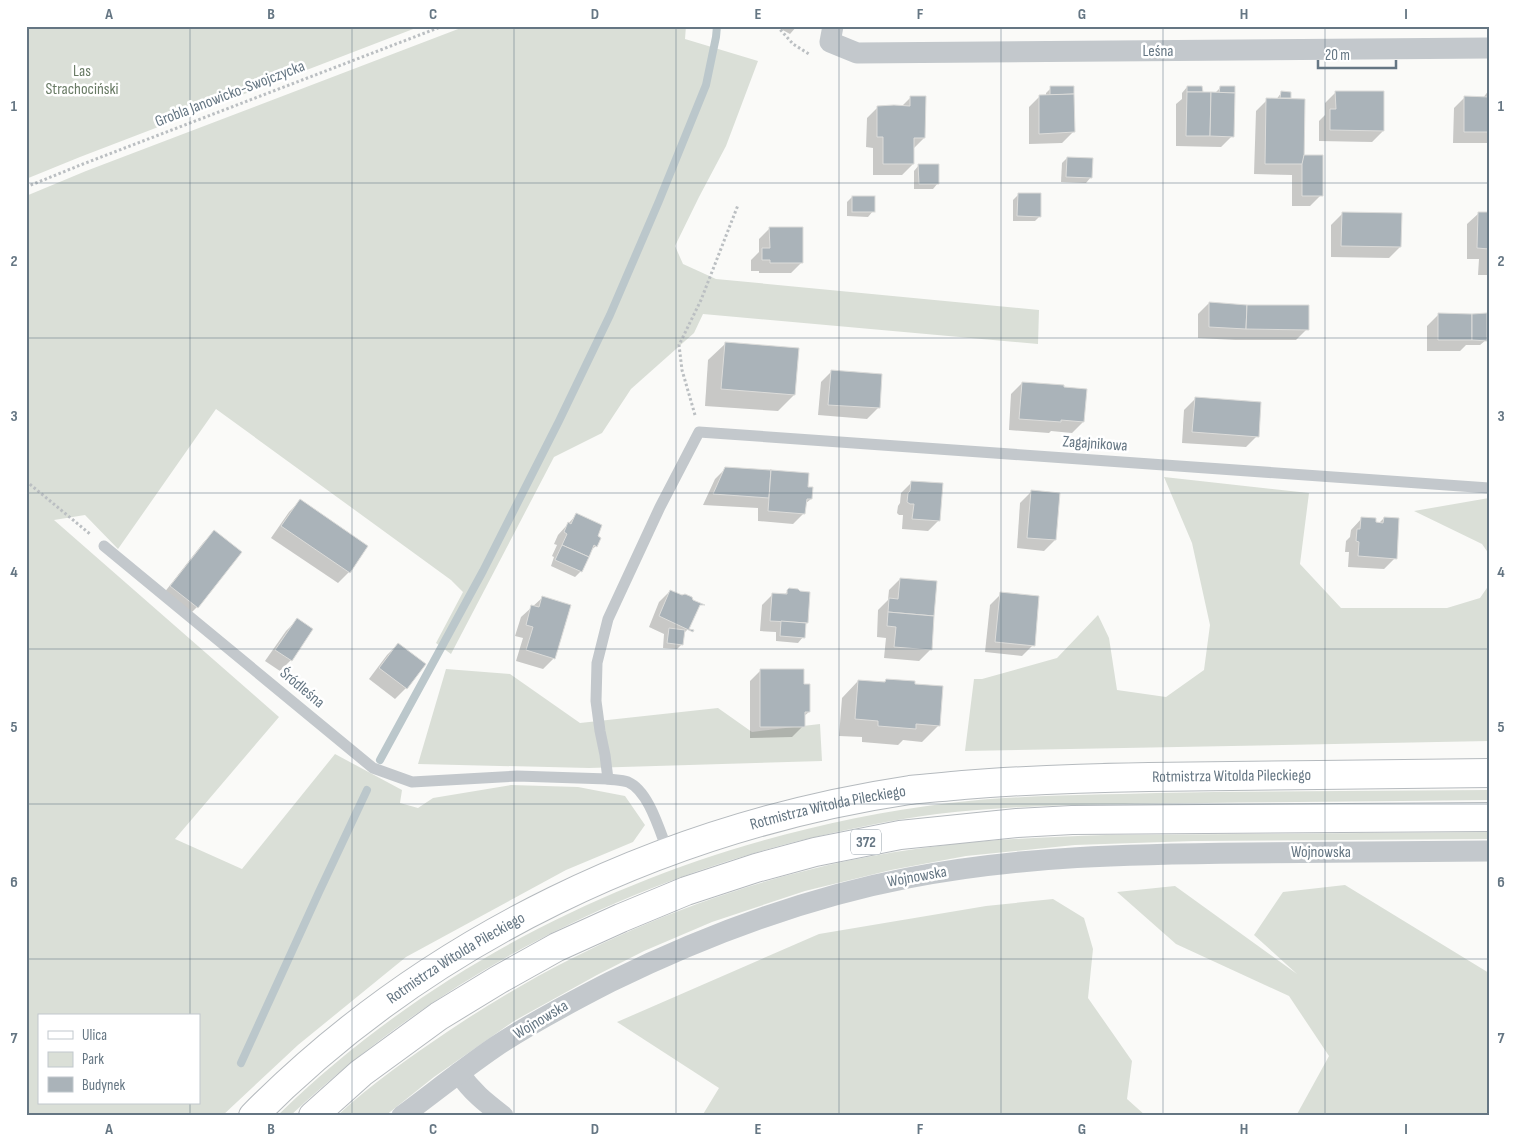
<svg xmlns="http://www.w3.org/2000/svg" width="1515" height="1142" font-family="'Sofia Sans Condensed',sans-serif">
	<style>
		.green { fill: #dadfd7; fill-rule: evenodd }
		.shadow { fill: #0003 }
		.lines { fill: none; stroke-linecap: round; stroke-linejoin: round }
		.stream { stroke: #bbc7cb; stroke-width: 8 }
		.building { fill: #aab3b9; stroke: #dcdcda }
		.primary-casing { stroke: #b5babe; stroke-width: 30 }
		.path { stroke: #bbbfc2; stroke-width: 3; stroke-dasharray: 2.5 2.5; stroke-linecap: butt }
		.lane { stroke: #c3c8cc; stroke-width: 11 }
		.street { stroke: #c3c8cc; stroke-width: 21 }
		.primary { stroke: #fff; stroke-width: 28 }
		.grid { fill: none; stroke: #657683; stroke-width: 1; stroke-opacity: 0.55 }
		.labels { text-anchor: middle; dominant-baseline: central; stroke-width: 5; stroke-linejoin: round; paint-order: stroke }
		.shield { fill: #fff; stroke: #939fa8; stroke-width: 1 }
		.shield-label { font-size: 15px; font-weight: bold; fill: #657683 }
		.street-label { font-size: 16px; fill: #657683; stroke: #fff }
		.park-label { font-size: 16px; fill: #687a64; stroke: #fff }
		.neatline { fill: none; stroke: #657683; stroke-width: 2 }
		.grid-label { font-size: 16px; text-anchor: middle; font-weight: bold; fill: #657683 }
	</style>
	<rect width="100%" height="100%" fill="#fafaf8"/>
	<!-- green -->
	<g class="green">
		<polygon points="26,26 421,26 80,157 26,179"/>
		<path d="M 466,26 L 686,26 L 685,39 L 758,61 L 726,146 L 699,197 L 675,246 L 683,264 L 716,279 L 1039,310 L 1038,344 L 703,314 L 694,333 L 631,389 L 602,433 L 554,457 L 451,654 L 436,643 L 463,592 L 451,580 L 216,409 L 118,549 L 85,515 L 54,520 L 279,717 L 175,839 L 242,869 L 335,754 L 402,790 L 400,803 L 418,808 L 433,798 L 511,785 L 578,787 L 625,796 L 645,825 L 633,842 L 566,870 L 406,957 L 298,1045 L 222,1116 L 26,1116 L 26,196 L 86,171 ZM 39,1016 L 199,1016 L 199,1103 L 39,1103 Z"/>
		<polygon points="1164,477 1309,493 1300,564 1341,608 1447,608 1480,598 1489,585 1489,741 965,751 974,679 982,679 1057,658 1098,615 1109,638 1117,690 1166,697 1204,670 1210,625 1192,543"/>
		<polygon points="1489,498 1489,554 1482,544 1414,511"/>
		<polygon points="446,669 510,674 580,723 718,708 752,732 820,724 822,761 589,768 418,764"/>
		<path d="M 1489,790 L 1489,800 C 1395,801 1300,802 1206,803 C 1116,804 1026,804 937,814 C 890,820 844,830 798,841 C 607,890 434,981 290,1116 L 277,1116 C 458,939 700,834 949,803 C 1016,795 1089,795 1157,793 C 1268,791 1378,791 1489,790 Z"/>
		<path d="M 1489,832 L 1489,839 L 1194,841 L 1075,845 L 966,856 L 891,870 L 805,891 L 712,922 L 644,951 L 597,975 L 514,1021 L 434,1077 L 385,1116 L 337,1116 C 371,1084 409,1058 447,1032 C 593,933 763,867 938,846 C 993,839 1050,837 1106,835 Z"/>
		<polygon points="1345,885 1489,973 1489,1116 1296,1116 1329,1056 1289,996 1176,944 1117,892 1175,886 1297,974 1254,935 1283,892"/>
		<polygon points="1053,899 1084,918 1093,949 1088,998 1132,1061 1127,1099 1146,1116 702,1116 719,1088 617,1022 819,934 986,906"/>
	</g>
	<!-- shadow -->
	<g class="shadow">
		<polygon points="778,26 797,26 790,34 777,27"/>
		<polygon points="1187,87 1200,94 1215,93 1220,88 1232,136 1221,147 1176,146 1176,104 1182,99 1182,93"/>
		<polygon points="1051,88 1073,132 1062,143 1029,144 1029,107 1040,96 1046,96 1046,93"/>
		<polygon points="1489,90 1489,143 1453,143 1454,108 1465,97 1483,98"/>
		<polygon points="1336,92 1383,131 1372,142 1319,141 1319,121 1325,115 1325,103"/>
		<polygon points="1281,93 1289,98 1287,100 1303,156 1321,195 1310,206 1292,206 1292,175 1254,174 1256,111 1267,100 1276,100"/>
		<polygon points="911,97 924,138 913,149 913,164 902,175 873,175 873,148 866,147 867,118 878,107 901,107"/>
		<polygon points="1067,158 1091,177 1086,183 1061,182 1062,163"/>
		<polygon points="919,165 938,183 933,189 914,189 914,171"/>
		<polygon points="1018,195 1040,216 1035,221 1013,221 1013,200"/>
		<polygon points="852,197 873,211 868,217 847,216 847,202"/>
		<polygon points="1479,213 1489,213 1489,275 1478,275 1479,259 1467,259 1467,224"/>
		<polygon points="1342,214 1400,247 1389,258 1331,257 1331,225"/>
		<polygon points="770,228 802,262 791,273 759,273 759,271 751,271 751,260 759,252 759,239"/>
		<polygon points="1209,303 1307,329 1296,340 1235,340 1198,338 1198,314"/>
		<polygon points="1438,315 1486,340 1480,345 1466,345 1460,351 1427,351 1427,326"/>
		<polygon points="725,344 794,395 778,411 705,406 708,360"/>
		<polygon points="832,371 878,408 867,419 818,415 821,382"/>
		<polygon points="1022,383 1083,422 1072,433 1051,431 1049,433 1009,430 1011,394"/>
		<polygon points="1195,399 1257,436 1246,447 1182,443 1184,410"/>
		<polygon points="726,468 807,474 806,488 811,499 805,504 804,513 793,524 758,521 758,508 703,505 715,479"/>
		<polygon points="912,482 939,520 928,531 902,529 903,515 899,515 897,513 898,506 900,503 901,493"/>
		<polygon points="1031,492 1055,540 1044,551 1017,548 1020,503"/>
		<polygon points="300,501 349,572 338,583 271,538 289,512"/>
		<polygon points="576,515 596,537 596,546 589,552 581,571 575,577 551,566 554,557 552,556 557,545 554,544 558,535"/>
		<polygon points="1362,518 1378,524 1384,518 1395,558 1384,569 1348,567 1349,552 1345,552 1346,541 1350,537 1351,530"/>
		<polygon points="214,532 240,552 197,607 186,618 160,598 203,543"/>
		<polygon points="900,579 930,650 919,661 884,658 886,638 877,637 878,610 888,600 889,590"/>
		<polygon points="790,589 807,623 804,625 803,637 798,643 776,641 776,632 760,631 762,605 773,594 784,595"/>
		<polygon points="670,591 688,629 683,634 682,644 677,649 663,648 664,634 649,627 659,602"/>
		<polygon points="1001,594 1033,645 1022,656 985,652 990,605"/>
		<polygon points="542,598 554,658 543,669 516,661 523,638 515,636 521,617"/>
		<polygon points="297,620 312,630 291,660 280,671 265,661 286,631"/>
		<polygon points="398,644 406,688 395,699 369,679 387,655"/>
		<polygon points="761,670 803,685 809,712 803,717 803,726 792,737 750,738 750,681"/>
		<polygon points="886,680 914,685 939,725 922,742 903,740 898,745 862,742 862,737 839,736 842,698 858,681 883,683"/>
	</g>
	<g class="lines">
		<!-- stream -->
		<g class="stream">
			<polyline points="380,760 483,571 559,421 610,315 659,201 706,85 716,37 717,26"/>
			<polyline points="241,1063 319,892 367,790"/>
		</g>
	</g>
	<!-- building -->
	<g class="building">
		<polygon points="1050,86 1074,86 1074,94 1050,95"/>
		<polygon points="1187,86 1202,86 1203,92 1187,92"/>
		<polygon points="1220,86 1235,86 1235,93 1219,93"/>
		<polygon points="1281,91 1291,92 1291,98 1280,98"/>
		<polygon points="1335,91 1384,91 1384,131 1330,130 1330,109 1336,109"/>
		<polygon points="1187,92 1211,92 1210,136 1186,136"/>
		<polygon points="1211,92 1235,93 1234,137 1210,136"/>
		<polygon points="1074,94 1075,132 1039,134 1039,95"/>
		<polygon points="910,96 926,96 925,138 914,138 914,164 883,164 883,137 877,137 877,106 894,105 910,106"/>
		<polygon points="1464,96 1489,97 1489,132 1464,132"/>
		<polygon points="1266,98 1305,99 1304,164 1265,164"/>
		<polygon points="1304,155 1323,155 1323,196 1302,196 1302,164"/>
		<polygon points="1067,157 1093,158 1092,178 1066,177"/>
		<polygon points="918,164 939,164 939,184 919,184"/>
		<polygon points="1018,193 1041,193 1041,217 1017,216"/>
		<rect x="852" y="196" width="23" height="16"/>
		<polygon points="1342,212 1402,213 1401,247 1341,246"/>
		<polygon points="1478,212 1489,212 1489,249 1477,248"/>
		<polygon points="769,227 803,227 803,263 770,263 770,260 762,260 762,248 770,248"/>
		<polygon points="1209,302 1247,305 1246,329 1209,327"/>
		<polygon points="1247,305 1309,305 1309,330 1246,329"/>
		<polygon points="1438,313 1472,314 1472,340 1438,340"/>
		<polygon points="1487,313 1487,341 1472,340 1472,314"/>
		<polygon points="725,342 799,348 795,395 721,389"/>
		<polygon points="831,370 882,374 880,408 828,405"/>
		<polygon points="1022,382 1064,385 1064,387 1087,389 1084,422 1061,420 1061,422 1019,419"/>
		<polygon points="1195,397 1261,402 1259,437 1192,432"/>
		<polygon points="725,467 770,470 771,469 769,498 713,494"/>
		<polygon points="771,470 809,473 808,487 813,487 812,499 807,499 805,514 768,511"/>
		<polygon points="911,481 943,483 940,521 912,519 914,504 910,504 907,502 908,493 910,491"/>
		<polygon points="1031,490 1060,493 1056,540 1027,538"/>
		<polygon points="300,499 368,546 350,573 281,526"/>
		<polygon points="576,513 602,525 598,536 601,538 597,547 594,545 589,557 562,545 567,534 564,532 568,522 571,524"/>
		<polygon points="1361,517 1376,518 1376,522 1383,523 1384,517 1399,518 1397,559 1358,556 1359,542 1356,541 1357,529 1360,529"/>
		<polygon points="214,530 242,552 198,608 170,586"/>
		<polygon points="562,545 589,557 582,572 555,560"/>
		<polygon points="900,578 937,581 934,616 888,612 889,598 898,599"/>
		<polygon points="789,588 798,589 800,591 810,592 808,623 770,621 772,593 787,594 787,590"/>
		<polygon points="670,590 682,595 685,594 692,597 693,600 705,605 700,605 689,629 694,630 693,632 659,616"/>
		<polygon points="1000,592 1039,596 1035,646 995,642"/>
		<polygon points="542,596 571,605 555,659 526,650 533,627 526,625 531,605 539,607"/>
		<polygon points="888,612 934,616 932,650 894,647 896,627 887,626"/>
		<polygon points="297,618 313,629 292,661 275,650"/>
		<polygon points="781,621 806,623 805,638 780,636"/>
		<polygon points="669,628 685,630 683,645 667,643"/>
		<polygon points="398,643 426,664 407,689 379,668"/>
		<polygon points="760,669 804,669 804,684 810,684 810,712 805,712 805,727 760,727"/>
		<polygon points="886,679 915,681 915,684 943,686 940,726 916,724 916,729 878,726 878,721 855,719 858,680 885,682"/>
	</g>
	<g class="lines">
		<defs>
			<g id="primary">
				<path id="s1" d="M 253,1116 C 428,939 664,827 910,790 C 927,788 945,787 963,785 C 1025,780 1087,778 1149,777 C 1262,775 1376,775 1489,773"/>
				<polyline points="313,1116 361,1073 439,1016 498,980 557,947 621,918 686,891 756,868 815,852 900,835 1017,823 1072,820 1489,817"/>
			</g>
		</defs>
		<!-- primary casing -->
		<use href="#primary" class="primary-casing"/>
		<!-- path -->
		<g class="path">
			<polyline points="777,26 793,44 809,54"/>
			<polyline points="26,187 83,164 443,26"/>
			<polyline points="695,415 682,370 679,345 701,300 738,205"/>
			<polyline points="26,481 90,534"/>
		</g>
		<!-- lane -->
		<g class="lane">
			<polyline points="104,546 373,768 412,782 517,776 608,779"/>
			<path d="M 668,852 C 660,832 649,791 628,782 C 622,780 614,780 608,779 L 605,755 L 600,731 L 596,701 L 597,663 L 608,619 L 660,507 L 699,432 L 1489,488"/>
		</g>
		<!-- street -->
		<g class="street">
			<polyline points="833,26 830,42 857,53 1489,48"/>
			<path d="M 459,1073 C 472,1092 485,1102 503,1116"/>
			<path d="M 402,1116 C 433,1093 463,1069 495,1047 C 531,1023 571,1002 610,982 C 706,935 804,898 908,878 C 1020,856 1133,854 1247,853 C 1327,852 1408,852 1489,851"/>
		</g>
		<!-- primary -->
		<use href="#primary" class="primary"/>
	</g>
	<!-- grid -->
	<path class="grid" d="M 190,26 L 190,1016M 352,26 L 352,1116M 514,26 L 514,1116M 676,26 L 676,1116M 839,26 L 839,1116M 1001,26 L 1001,1116M 1163,26 L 1163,1116M 1325,26 L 1325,1116M 26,183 L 1489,183M 26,338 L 1489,338M 26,493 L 1489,493M 26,649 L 1489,649M 26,804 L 1489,804M 26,959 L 1489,959M 190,1103 L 190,1116"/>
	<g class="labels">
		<!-- shield labels -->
		<rect class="shield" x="851" y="829.5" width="30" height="25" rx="4"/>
		<g class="shield-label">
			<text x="866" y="842">372</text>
		</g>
		<!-- street labels -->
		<g class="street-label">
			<text x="1158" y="51">Leśna</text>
			<text transform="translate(230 94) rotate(-21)">Grobla Janowicko-Swojczycka</text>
			<text transform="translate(1095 444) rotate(4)">Zagajnikowa</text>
			<text transform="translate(302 688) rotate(40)">Śródleśna</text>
			<text stroke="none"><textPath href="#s1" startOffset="1068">Rotmistrza Witolda Pileckiego</textPath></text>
			<text stroke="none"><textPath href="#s1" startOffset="662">Rotmistrza Witolda Pileckiego</textPath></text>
			<text x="1321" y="852">Wojnowska</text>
			<text transform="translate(917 877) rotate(-10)">Wojnowska</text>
			<text stroke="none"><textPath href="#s1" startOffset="258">Rotmistrza Witolda Pileckiego</textPath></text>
			<text transform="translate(541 1020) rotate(-31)">Wojnowska</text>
		</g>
		<!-- park labels -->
		<g class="park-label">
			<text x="82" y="71">Las<tspan x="82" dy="18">Strachociński</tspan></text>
		</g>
	</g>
	<!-- border -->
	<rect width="1515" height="1142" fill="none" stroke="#ffffff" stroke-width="55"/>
	<!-- legend -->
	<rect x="38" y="1014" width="162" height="90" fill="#ffffff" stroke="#c1c8cd"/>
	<rect x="48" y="1031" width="25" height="8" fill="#ffffff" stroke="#c1c8cd"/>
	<text x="82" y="1040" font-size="15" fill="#657683">Ulica</text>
	<rect x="48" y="1052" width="25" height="15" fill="#dadfd7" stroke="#c1c8cd"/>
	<text x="82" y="1064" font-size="15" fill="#657683">Park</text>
	<rect x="48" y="1077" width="25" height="15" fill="#aab3b9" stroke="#c1c8cd"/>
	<text x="82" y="1090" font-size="15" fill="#657683">Budynek</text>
	<!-- scale -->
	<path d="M1318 60v8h78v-8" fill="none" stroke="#657683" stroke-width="2.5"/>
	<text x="1325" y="60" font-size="15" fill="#657683" stroke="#ffffff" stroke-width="4" paint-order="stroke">20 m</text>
	<rect x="28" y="28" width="1460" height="1086" class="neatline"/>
	<g class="grid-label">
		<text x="109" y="19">A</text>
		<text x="271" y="19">B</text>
		<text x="433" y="19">C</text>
		<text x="595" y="19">D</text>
		<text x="758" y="19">E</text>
		<text x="920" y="19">F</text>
		<text x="1082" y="19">G</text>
		<text x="1244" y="19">H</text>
		<text x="1406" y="19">I</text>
		<text x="14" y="111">1</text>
		<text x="1501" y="111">1</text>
		<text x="14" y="266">2</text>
		<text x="1501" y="266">2</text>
		<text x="14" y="421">3</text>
		<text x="1501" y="421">3</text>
		<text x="14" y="577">4</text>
		<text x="1501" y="577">4</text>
		<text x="14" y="732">5</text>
		<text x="1501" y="732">5</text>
		<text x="14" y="887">6</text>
		<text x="1501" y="887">6</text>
		<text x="14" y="1043">7</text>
		<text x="1501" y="1043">7</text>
		<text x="109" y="1134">A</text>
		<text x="271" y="1134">B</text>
		<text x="433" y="1134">C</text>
		<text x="595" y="1134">D</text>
		<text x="758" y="1134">E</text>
		<text x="920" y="1134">F</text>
		<text x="1082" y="1134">G</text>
		<text x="1244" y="1134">H</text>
		<text x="1406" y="1134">I</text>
	</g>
</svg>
